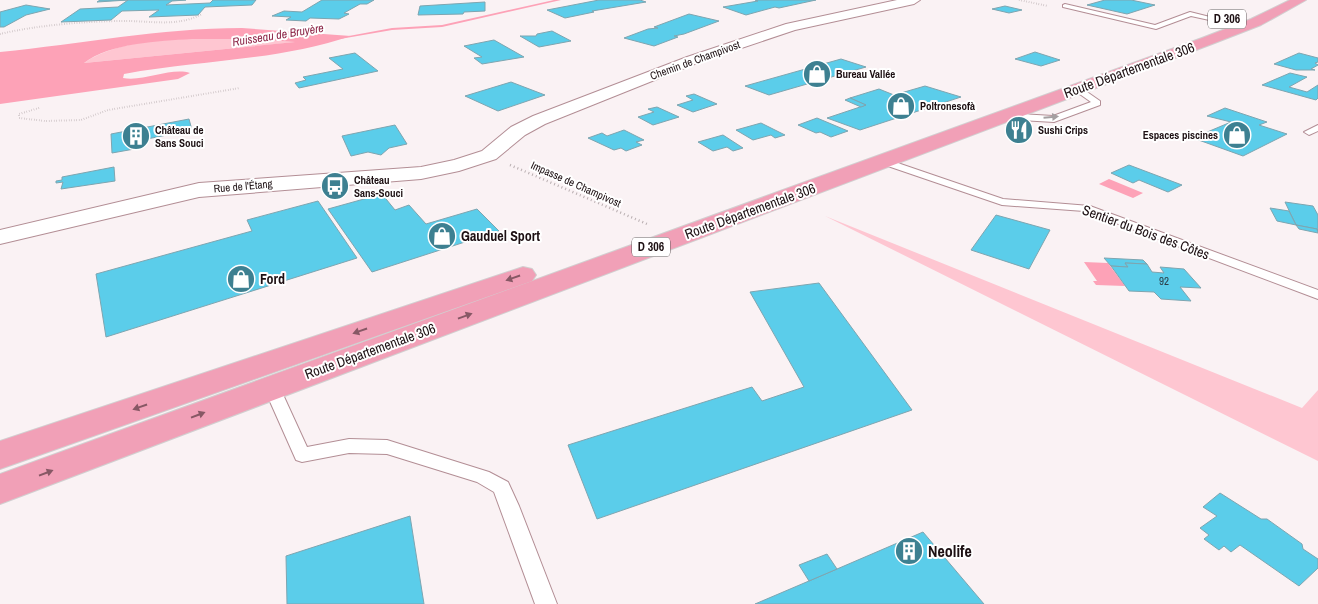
<svg xmlns="http://www.w3.org/2000/svg" width="1318" height="604" font-family="'Archivo Narrow',sans-serif">
	<style>
		.green { fill: #fec6d1 }
		.water { fill: #fda2b7; fill-rule: evenodd }
		.lines { fill: none; stroke-linecap: round; stroke-linejoin: round }
		.stream { fill: #fda2b7; fill-rule: evenodd }
		.building { fill: #5bcdea; stroke: #7ea5b0 }
		.lane-casing { stroke: #b38e95; stroke-width: 2 }
		.secondary-casing { stroke: #b38e95; stroke-width: 2 }
		.primary-casing { stroke: #d2cfd0; stroke-width: 2 }
		.path-far1 { stroke: #b8aeb0; stroke-width: 2; stroke-dasharray: 0.5 2; stroke-linecap: butt }
		.path { stroke: #b8aeb0; stroke-width: 2.5; stroke-dasharray: 1 3; stroke-linecap: butt }
		.lane { fill: #fff; fill-rule: evenodd }
		.secondary { fill: #fff; fill-rule: evenodd }
		.primary { fill: #f1a0b7; fill-rule: evenodd }
		.oneway { fill: #a59fa1 }
		.oneway2 { fill: #875865 }
		.labels { text-anchor: middle; dominant-baseline: central; stroke-width: 4; stroke-linejoin: round; paint-order: stroke }
		.far-street-label { font-size: 11px; fill: #1d1013; stroke: #fff }
		.far-poi-label { font-size: 11px; font-weight: bold; fill: #1d1013; stroke: #fff; text-anchor: start }
		.number-label { font-size: 11px; fill: #2c3f49 }
		.shield { fill: #fff; stroke: #61585a; stroke-width: 1 }
		.shield-label { font-size: 12px; font-weight: bold; fill: #1d1013 }
		.far-water-label { font-size: 12px; font-style: italic; fill: #8c2547; stroke: #fff }
		.street-label { font-size: 14px; fill: #1d1013; stroke: #fff }
		.poi-label { font-size: 14px; font-weight: bold; fill: #1d1013; stroke: #fff; text-anchor: start }
		.near-poi-label { font-size: 16px; font-weight: bold; fill: #1d1013; stroke: #fff; text-anchor: start }
	</style>
	<rect width="100%" height="100%" fill="#faf2f4"/>
	<!-- green -->
	<g class="green">
		<path d="M 222,38 L 296,42 L 84,63 C 120,38 179,39 222,38 Z"/>
		<polygon points="825,216 1302,408 1318,390 1318,461"/>
	</g>
	<!-- water -->
	<g class="water">
		<path d="M 242,28 L 351,36 C 277,61 200,60 124,74 L 123,78 C 144,82 171,67 190,73 L 178,79 L 0,104 L 0,52 C 81,44 160,28 242,28 ZM 192,39 L 246,39 L 295,42 L 84,63 C 110,43 159,41 192,39 Z"/>
		<polygon points="1109,179 1143,193 1133,198 1099,184"/>
		<polygon points="1084,262 1108,263 1125,286 1096,285 1093,281 1097,281"/>
	</g>
	<g class="lines">
		<!-- stream -->
		<polygon class="stream" points="554,0 561,0 442,27 392,30 340,39 338,38 392,28 442,25"/>
	</g>
	<!-- building -->
	<g class="building">
		<polygon points="100,0 186,0 172,1 166,5 210,3 213,0 256,0 252,5 205,7 198,15 149,17 159,10 122,11 111,20 61,22 80,9 118,7 128,0 97,2"/>
		<polygon points="322,0 374,0 367,4 360,4 344,13 349,14 339,19 310,18 306,21 286,20 291,17 272,16 284,11 302,12"/>
		<polygon points="599,0 640,0 646,2 592,11 594,12 565,18 547,10"/>
		<polygon points="755,0 816,0 779,8 775,7 746,15 723,7 758,1"/>
		<polygon points="1105,0 1131,0 1155,5 1127,14 1087,5"/>
		<polygon points="485,2 485,11 464,12 463,14 418,15 420,6"/>
		<polygon points="26,5 50,9 26,15 4,27 0,27 0,12"/>
		<polygon points="1005,6 1022,10 1009,13 992,9"/>
		<polygon points="689,14 719,21 684,34 674,36 678,37 654,46 624,38 648,29 658,28 654,27"/>
		<polygon points="552,31 571,41 539,47 520,36 536,36 537,34"/>
		<polygon points="494,40 524,57 482,64 474,58 482,57 464,46"/>
		<polygon points="1035,52 1060,60 1041,66 1015,59"/>
		<polygon points="355,53 378,71 299,88 295,83 306,80 303,77 343,69 329,58"/>
		<polygon points="1299,53 1318,58 1318,62 1315,63 1318,65 1311,69 1315,70 1296,70 1274,64"/>
		<polygon points="841,59 866,67 769,95 745,86"/>
		<polygon points="1290,73 1307,77 1289,87 1307,92 1318,85 1318,98 1316,100 1262,85"/>
		<polygon points="511,82 545,95 498,111 465,96"/>
		<polygon points="925,86 961,97 860,130 827,118 866,105 850,98 879,89 894,95"/>
		<polygon points="694,94 717,104 693,112 677,105 693,100 686,96"/>
		<polygon points="850,98 866,105 861,107 845,100"/>
		<polygon points="657,107 679,117 653,125 638,117 654,112 648,109"/>
		<polygon points="1225,108 1267,122 1259,125 1287,134 1243,156 1193,138 1231,122 1207,116"/>
		<polygon points="817,118 848,131 831,137 820,132 816,133 798,125"/>
		<polygon points="189,119 192,130 147,139 148,142 139,143 140,148 112,153 111,134"/>
		<polygon points="761,123 785,135 775,138 771,135 753,140 736,130"/>
		<polygon points="395,125 407,144 389,148 381,155 368,152 351,156 342,136"/>
		<polygon points="624,130 644,140 636,142 642,145 626,151 621,148 614,150 588,138 602,133 607,136"/>
		<polygon points="723,135 743,148 733,151 727,147 713,151 698,142"/>
		<polygon points="1129,165 1182,185 1168,192 1139,180 1133,183 1111,173"/>
		<polygon points="114,167 115,181 61,189 63,182 56,183 56,181 62,180 62,177"/>
		<polygon points="382,194 395,210 409,205 426,224 477,209 499,231 372,272 328,209"/>
		<polygon points="318,201 357,258 106,337 96,274 252,231 247,220"/>
		<polygon points="1285,202 1313,206 1318,215 1318,231 1317,229 1296,225"/>
		<polygon points="1270,208 1289,211 1296,225 1277,221"/>
		<polygon points="996,215 1050,230 1029,269 971,250"/>
		<polygon points="1296,225 1317,229 1318,233 1299,229"/>
		<polygon points="1104,258 1143,260 1147,264 1125,263 1128,267 1111,266"/>
		<polygon points="1125,263 1147,264 1152,272 1164,273 1160,267 1184,269 1201,288 1180,287 1191,301 1161,299 1154,292 1129,291 1111,266 1128,267"/>
		<polygon points="819,283 912,410 597,519 568,445 752,387 762,401 804,387 750,292"/>
		<polygon points="1220,493 1261,519 1267,519 1302,544 1303,549 1318,559 1318,568 1299,586 1240,545 1231,552 1224,546 1219,550 1204,539 1209,535 1200,528 1217,516 1203,507"/>
		<polygon points="410,516 424,604 287,604 286,556"/>
		<polygon points="923,532 984,604 755,604 837,569"/>
		<polygon points="827,554 837,569 809,581 799,565"/>
	</g>
	<g class="lines">
		<defs>
			<g id="lane">
				<polygon points="1065,4 1155,25 1190,12 1226,21 1223,23 1191,16 1156,29 1063,7 1063,5"/>
				<polygon points="1077,85 1100,101 1100,105 1054,122 1003,119 998,116 1003,113 1053,116 1091,102 1074,90 1073,88"/>
				<polygon points="1318,125 1318,131 1309,135 1304,132"/>
				<polygon points="883,158 1003,199 1090,206 1318,290 1318,299 1084,211 1002,205 879,163 879,159"/>
				<polygon points="272,382 278,384 280,388 307,447 349,439 387,440 489,472 508,482 519,506 557,604 535,604 494,492 477,482 387,454 349,453 302,462 296,460 264,388 266,384"/>
			</g>
			<polygon id="secondary" points="897,0 920,0 914,4 795,30 697,63 545,124 525,135 496,159 459,171 421,179 199,197 0,244 0,230 199,183 421,167 454,160 482,151 511,127 533,116 687,57 786,24"/>
			<g id="primary">
				<polygon points="1290,0 1306,0 1261,25 1212,44 0,504 0,474 1202,38 1251,19"/>
				<polygon points="523,267 532,269 536,275 532,281 0,469 0,441"/>
			</g>
		</defs>
		<!-- lane casing -->
		<use href="#lane" class="lane-casing"/>
		<!-- secondary casing -->
		<use href="#secondary" class="secondary-casing"/>
		<!-- primary casing -->
		<use href="#primary" class="primary-casing"/>
		<!-- path-far1 -->
		<g class="path-far1">
			<polyline points="1019,0 1048,6"/>
			<path d="M 0,34 C 38,25 87,21 126,21 C 152,21 178,27 202,14"/>
			<polyline points="39,108 19,114 19,118 45,121 81,120 108,110 240,88"/>
		</g>
		<!-- path -->
		<polyline class="path" points="510,165 647,224"/>
		<!-- lane -->
		<use href="#lane" class="lane"/>
		<!-- secondary -->
		<use href="#secondary" class="secondary"/>
		<!-- primary -->
		<use href="#primary" class="primary"/>
	</g>
	<!-- one-way arrows -->
	<defs><path id="oneway-solid" d="M-6-.8H1V-3.2L6.5 0L1 3.2V.8H-6Z" transform="scale(1.25)"/></defs>
	<use class="oneway" href="#oneway-solid" transform="translate(1051 117) rotate(-5)"/>
	<g class="oneway2">
		<use href="#oneway-solid" transform="translate(513 278) rotate(161)"/>
		<use href="#oneway-solid" transform="translate(465 316) rotate(-20)"/>
		<use href="#oneway-solid" transform="translate(360 331) rotate(161)"/>
		<use href="#oneway-solid" transform="translate(140 407) rotate(161)"/>
		<use href="#oneway-solid" transform="translate(198 415) rotate(-21)"/>
		<use href="#oneway-solid" transform="translate(46 473) rotate(-21)"/>
	</g>
	<!-- icons -->
	<defs>
		<symbol id="shop-disc" viewBox="-11 -11 22 22"><circle r="9.5" fill="#3d8091" stroke="#fff"/><path d="M-5-2.5h2.3a2.7 3.5 0 0 1 5.4 0H5L5.5 6h-11ZM-1.5-2.5h3a1.5 2.3 0 0 0-3 0Z" fill="#fff"/></symbol>
		<symbol id="restaurant-disc" viewBox="-11 -11 22 22"><circle r="9.5" fill="#3d8091" stroke="#fff"/><path d="M-5-6h1v4h1v-4h1v4h1v-4h1v5L-1.5 .5V6h-2V.5L-5-1ZM5-6V6H3V1.5H1.5Q1.5-4 5-6Z" fill="#fff"/></symbol>
		<symbol id="building-disc" viewBox="-11 -11 22 22"><circle r="9.5" fill="#3d8091" stroke="#fff"/><path d="M-4-6H4V6H1V3H-1V6H-4ZM-2.5-4.3h1.7v1.8h-1.7ZM.8-4.3h1.7v1.8H.8ZM-2.5-1h1.7V.8h-1.7ZM.8-1h1.7V.8H.8Z" fill="#fff"/></symbol>
		<symbol id="bus-disc" viewBox="-11 -11 22 22"><circle r="9.5" fill="#3d8091" stroke="#fff"/><path d="M-5-6H5V4H4V6H2V4H-2V6H-4V4H-5ZM-3.5-4V0h7V-4ZM-3.5 1.2v1.5H-2V1.2ZM2 1.2v1.5H3.5V1.2Z" fill="#fff"/></symbol>
	</defs>
	<g fill-rule="evenodd">
		<use href="#shop-disc" x="801" y="58" width="32" height="32"/>
		<use href="#shop-disc" x="885" y="90" width="32" height="32"/>
		<use href="#restaurant-disc" x="1003" y="114" width="32" height="32"/>
		<use href="#shop-disc" x="1221" y="119" width="32" height="32"/>
		<use href="#building-disc" x="120" y="120" width="32" height="32"/>
		<use href="#bus-disc" x="319" y="170" width="32" height="32"/>
		<use href="#shop-disc" x="426" y="220" width="32" height="32"/>
		<use href="#shop-disc" x="225" y="263" width="32" height="32"/>
		<use href="#building-disc" x="893" y="535" width="32" height="32"/>
	</g>
	<g class="labels">
		<!-- far-street labels -->
		<g class="far-street-label">
			<text transform="translate(695 60) rotate(-20)">Chemin de Champivost</text>
			<text transform="translate(576 184) rotate(24)">Impasse de Champivost</text>
			<text transform="translate(243 186) rotate(-5)">Rue de l'Étang</text>
		</g>
		<!-- far-poi labels -->
		<g class="far-poi-label">
			<text x="836" y="74">Bureau Vallée</text>
			<text x="920" y="106">Poltronesofà</text>
			<text x="155" y="130">Château de<tspan x="155" dy="13">Sans Souci</tspan></text>
			<text x="1038" y="130">Sushi Crips</text>
			<text x="1218" y="135" text-anchor="end">Espaces piscines</text>
			<text x="354" y="180">Château<tspan x="354" dy="13">Sans-Souci</tspan></text>
		</g>
		<!-- number labels -->
		<g class="number-label">
			<text x="1164" y="281">92</text>
		</g>
		<!-- shield labels -->
		<g class="shield">
			<rect x="1208" y="9.5" width="38" height="19" rx="4"/>
			<rect x="632" y="237.5" width="38" height="19" rx="4"/>
		</g>
		<g class="shield-label">
			<text x="1227" y="19">D 306</text>
			<text x="651" y="247">D 306</text>
		</g>
		<!-- far-water labels -->
		<g class="far-water-label">
			<text transform="translate(278 35) rotate(-9)">Ruisseau de Bruyère</text>
		</g>
		<!-- street labels -->
		<g class="street-label">
			<text transform="translate(1129 70) rotate(-20)">Route Départementale 306</text>
			<text transform="translate(750 211) rotate(-20)">Route Départementale 306</text>
			<text transform="translate(1146 232) rotate(20)">Sentier du Bois des Côtes</text>
			<text transform="translate(370 351) rotate(-20)">Route Départementale 306</text>
		</g>
		<!-- poi labels -->
		<g class="poi-label">
			<text x="461" y="236">Gauduel Sport</text>
			<text x="260" y="279">Ford</text>
		</g>
		<!-- near-poi labels -->
		<g class="near-poi-label">
			<text x="928" y="551">Neolife</text>
		</g>
	</g>
</svg>
